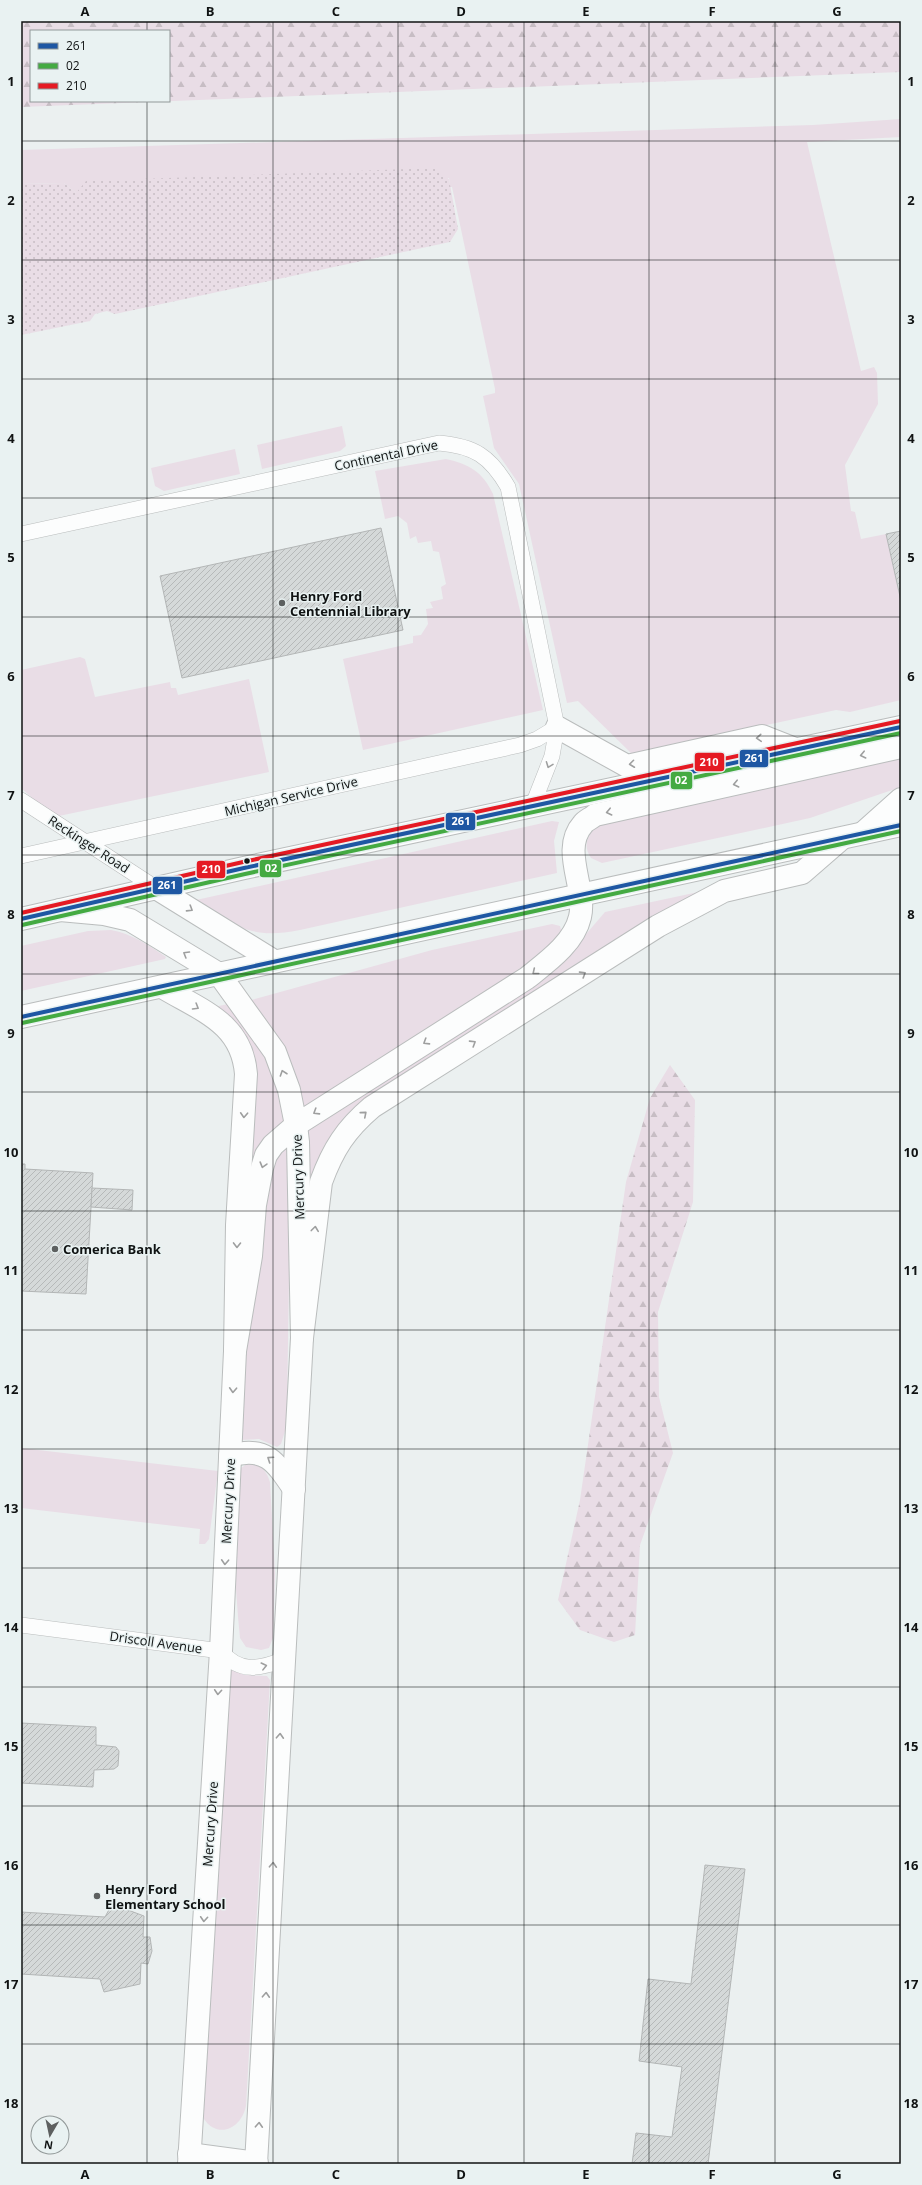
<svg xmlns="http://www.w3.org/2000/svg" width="922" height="2185" font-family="'Open Sans',sans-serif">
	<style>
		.grass { fill: #e9dde6 }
		.forest { fill: url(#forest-firs); fill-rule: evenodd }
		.park { fill: url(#park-dots) }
		.building { fill: url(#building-hatch); stroke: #b3b6b6 }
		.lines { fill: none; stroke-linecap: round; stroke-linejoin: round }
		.street-casing { stroke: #babdbd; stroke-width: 16 }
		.secondary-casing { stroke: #babdbd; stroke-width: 24 }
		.primary-casing { stroke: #babdbd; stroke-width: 24 }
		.street { stroke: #fcfdfd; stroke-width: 15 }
		.secondary { stroke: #fcfdfd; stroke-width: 22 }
		.primary { stroke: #fcfdfd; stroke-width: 22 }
		.bus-1-casing { stroke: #e9f2f2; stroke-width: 7 }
		.bus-2-casing { stroke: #e9f2f2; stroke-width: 7 }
		.bus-3-casing { stroke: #e9f2f2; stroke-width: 7 }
		.bus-1 { stroke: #1e57a3; stroke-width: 4 }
		.bus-2 { stroke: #44aa42; stroke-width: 4 }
		.bus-3 { stroke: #e51a23; stroke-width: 4 }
		.oneway { stroke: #9e9f9f }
		.grid { fill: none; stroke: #101313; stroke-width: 1; stroke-opacity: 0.55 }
		.poi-dot { fill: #5d6060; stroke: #e9f2f2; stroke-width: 1.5 }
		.bus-dot { fill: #101313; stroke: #e9f2f2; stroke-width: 1.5 }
		.labels { text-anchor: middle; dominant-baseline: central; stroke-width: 3; stroke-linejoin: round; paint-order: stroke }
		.street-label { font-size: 13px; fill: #101313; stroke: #e9f2f2 }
		.poi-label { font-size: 13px; font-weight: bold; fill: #101313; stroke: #e9f2f2; text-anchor: start }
		.line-badge { stroke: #e9f2f2; stroke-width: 1.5 }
		.badge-label { font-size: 11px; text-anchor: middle; font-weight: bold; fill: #fff }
		.neatline { fill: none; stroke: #101313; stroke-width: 1.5 }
		.grid-label { font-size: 13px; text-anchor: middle; font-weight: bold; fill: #101313 }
	</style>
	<defs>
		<pattern id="forest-firs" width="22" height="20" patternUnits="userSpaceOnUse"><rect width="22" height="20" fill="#e9dde6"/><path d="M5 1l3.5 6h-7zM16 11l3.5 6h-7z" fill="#c7bdc4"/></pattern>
		<pattern id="park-dots" width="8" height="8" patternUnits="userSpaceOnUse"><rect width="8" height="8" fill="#e9dde6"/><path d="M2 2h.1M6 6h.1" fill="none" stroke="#c7bdc4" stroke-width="1.8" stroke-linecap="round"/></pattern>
		<pattern id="building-hatch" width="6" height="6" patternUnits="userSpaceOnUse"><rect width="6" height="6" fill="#d5d9d9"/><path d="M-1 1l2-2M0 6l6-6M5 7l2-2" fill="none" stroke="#b6b9b9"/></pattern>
	</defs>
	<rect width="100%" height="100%" fill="#ebf0f0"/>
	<!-- grass -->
	<g class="grass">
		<polygon points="901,119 901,137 807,142 861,371 874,367 877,373 878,404 845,465 851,511 855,512 861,539 886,534 901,601 901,700 850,712 836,710 632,754 578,701 567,703 519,484 494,448 483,396 495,393 495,389 452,187 450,187 449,178 76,193 64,183 21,184 21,150 813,125"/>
		<polygon points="342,426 346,446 340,451 262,469 257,445"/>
		<polygon points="235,449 240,474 164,491 155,486 151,468"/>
		<path d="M 446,459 C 469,464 483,472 493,494 L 543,710 L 363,750 L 343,659 L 413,643 L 413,636 L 421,635 L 428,624 L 426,609 L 433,608 L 430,602 L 443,599 L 441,587 L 446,584 L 439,552 L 433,551 L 431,541 L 418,543 L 416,536 L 410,539 L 407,523 L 398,516 L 385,519 L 375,471 Z"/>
		<polygon points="80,657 85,659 95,697 170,682 171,688 176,688 178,695 249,679 269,772 54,817 21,788 21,670"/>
		<path d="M 901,753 L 901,787 L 810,818 L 602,863 L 591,858 C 582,845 588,835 597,825 Z"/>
		<path d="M 552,821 L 559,822 L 554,841 L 557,873 L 300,930 C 249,940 237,926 196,900 Z"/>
		<polygon points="703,891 380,1096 312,1193 305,1165 302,1132 575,947 605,912"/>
		<polygon points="552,924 560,926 562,933 547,951 304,1114 248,1001 432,950"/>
		<path d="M 111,930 C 133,934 148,945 166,957 L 165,959 L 21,991 L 21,946 L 88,931 Z"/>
		<polygon points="228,1004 262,1045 287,1116 245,1245 252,1084 214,1007"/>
		<polygon points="281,1146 291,1147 287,1408 286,1428 281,1444 277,1447 259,1439 240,1440 240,1396 266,1175"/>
		<polygon points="21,1448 218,1471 209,1539 205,1544 199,1544 200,1529 21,1508"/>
		<path d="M 248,1463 C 261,1465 266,1470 270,1482 L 275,1574 L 273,1638 L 269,1648 L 261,1650 L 246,1647 L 240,1638 L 238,1617 L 235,1575 L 237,1471 Z"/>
		<path d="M 232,1667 L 244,1675 L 267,1676 L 270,1680 L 246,2106 C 243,2122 228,2136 212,2127 C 208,2125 204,2119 201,2115 L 223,1680 Z"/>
	</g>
	<!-- forest -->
	<g class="forest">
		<path d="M 21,21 L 901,21 L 901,72 L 21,107 ZM 31,31 L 169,31 L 169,101 L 31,101 Z"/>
		<polygon points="670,1065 695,1100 693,1202 658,1312 659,1397 673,1453 640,1545 635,1635 614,1642 580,1630 558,1600 580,1500 626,1182 650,1098"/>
	</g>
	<!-- park -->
	<polygon class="park" points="434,168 449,179 458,229 450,242 115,314 107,311 95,314 90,321 21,335 21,184 64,183 76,193 86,181"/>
	<!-- building -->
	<g class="building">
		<polygon points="381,528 403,630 182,678 160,576"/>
		<polygon points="901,531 901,601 886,534"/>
		<polygon points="21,1164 25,1164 25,1169 93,1173 86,1294 21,1291"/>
		<polygon points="92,1188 133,1190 132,1210 91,1207"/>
		<polygon points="21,1723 96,1727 96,1745 116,1747 119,1751 118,1766 114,1769 94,1770 93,1787 21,1783"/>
		<polygon points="705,1865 745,1869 708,2164 632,2164 636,2133 672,2137 682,2067 639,2061 648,1979 691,1984"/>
		<polygon points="112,1904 144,1916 143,1937 150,1937 152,1951 148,1964 141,1963 140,1984 104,1992 100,1979 21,1974 21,1912 105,1917"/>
	</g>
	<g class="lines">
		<defs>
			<g id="street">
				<path d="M 21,534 L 439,443 C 474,446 490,456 508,487 L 557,727 L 552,756 L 532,807"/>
				<polyline points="21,800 156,888"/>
				<polyline points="21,856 520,745 537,739 557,727"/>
				<path d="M 21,1625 L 221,1651 C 240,1674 260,1669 285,1659"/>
			</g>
			<g id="secondary">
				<path d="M 230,1456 C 265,1445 276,1462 294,1489"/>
				<polyline points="189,2154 257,2163"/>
				<polyline points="189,2164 221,1651 235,1351 251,1256 255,1205 262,1168 266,1155 273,1145 296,1125 298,1142 302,1338 256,2164"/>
			</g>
			<g id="primary">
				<polyline points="557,727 627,766 762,736 795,749"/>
				<polyline points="863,833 901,799"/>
				<polyline points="156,888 274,961"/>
				<path d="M 60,910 L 104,914 L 130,920 L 219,974 L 275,1052 L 289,1090 L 296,1125 L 527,978 C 547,962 574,943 580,917 C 587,888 560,850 583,824 C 586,820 592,818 595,815 L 901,747"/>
				<polyline points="21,919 244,868 901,727"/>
				<path d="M 162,987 C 202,1011 242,1023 246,1074 L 237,1225 L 235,1351"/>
				<polyline points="21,1017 901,825"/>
				<path d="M 302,1338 L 321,1182 C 333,1149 346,1129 372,1107 L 658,926 L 724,891 L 802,873 L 840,840"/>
			</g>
		</defs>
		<!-- street casing -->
		<use href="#street" class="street-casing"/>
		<!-- secondary casing -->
		<use href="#secondary" class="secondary-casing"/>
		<!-- primary casing -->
		<use href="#primary" class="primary-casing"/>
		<!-- street -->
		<use href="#street" class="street"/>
		<!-- secondary -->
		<use href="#secondary" class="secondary"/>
		<!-- primary -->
		<use href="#primary" class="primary"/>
		<defs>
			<g id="bus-1">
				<polyline points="21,919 244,868 901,727"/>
				<polyline points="21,1017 901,825"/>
			</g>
			<g id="bus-2">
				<polyline points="22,925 245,874 901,733"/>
				<polyline points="22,1023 901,831"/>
			</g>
			<polyline id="bus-3" points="21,913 243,862 900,721"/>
		</defs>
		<!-- bus-1 casing -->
		<use href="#bus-1" class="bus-1-casing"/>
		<!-- bus-2 casing -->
		<use href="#bus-2" class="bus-2-casing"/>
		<!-- bus-3 casing -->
		<use href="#bus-3" class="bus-3-casing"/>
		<!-- bus-1 -->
		<use href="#bus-1" class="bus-1"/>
		<!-- bus-2 -->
		<use href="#bus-2" class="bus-2"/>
		<!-- bus-3 -->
		<use href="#bus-3" class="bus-3"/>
	</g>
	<!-- one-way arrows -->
	<defs><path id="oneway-chevron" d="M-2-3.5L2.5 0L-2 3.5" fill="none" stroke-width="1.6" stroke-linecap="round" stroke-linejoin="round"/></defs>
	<g class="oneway">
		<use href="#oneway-chevron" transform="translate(759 738) rotate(176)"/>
		<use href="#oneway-chevron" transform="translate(863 755) rotate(167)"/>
		<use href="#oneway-chevron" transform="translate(632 764) rotate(173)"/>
		<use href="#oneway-chevron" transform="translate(549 765) rotate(111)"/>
		<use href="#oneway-chevron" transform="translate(736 784) rotate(167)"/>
		<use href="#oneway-chevron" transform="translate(609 812) rotate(167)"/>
		<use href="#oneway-chevron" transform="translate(190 909) rotate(32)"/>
		<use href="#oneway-chevron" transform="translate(186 954) rotate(-149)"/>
		<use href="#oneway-chevron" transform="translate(535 972) rotate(141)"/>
		<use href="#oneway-chevron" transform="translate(583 974) rotate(-32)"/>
		<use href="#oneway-chevron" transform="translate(196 1007) rotate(31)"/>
		<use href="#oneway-chevron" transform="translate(426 1042) rotate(148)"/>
		<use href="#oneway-chevron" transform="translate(473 1043) rotate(-32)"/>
		<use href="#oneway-chevron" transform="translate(283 1073) rotate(-109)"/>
		<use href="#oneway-chevron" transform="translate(316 1112) rotate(148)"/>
		<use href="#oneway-chevron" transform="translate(364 1114) rotate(-41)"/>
		<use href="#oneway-chevron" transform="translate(244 1115) rotate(93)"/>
		<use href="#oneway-chevron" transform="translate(263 1165) rotate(106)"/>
		<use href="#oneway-chevron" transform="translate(315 1229) rotate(-83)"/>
		<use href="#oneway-chevron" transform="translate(237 1245) rotate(91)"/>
		<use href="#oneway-chevron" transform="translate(233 1390) rotate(93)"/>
		<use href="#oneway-chevron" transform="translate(270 1459) rotate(-146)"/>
		<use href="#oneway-chevron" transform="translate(225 1562) rotate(93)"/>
		<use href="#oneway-chevron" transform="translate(264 1666) rotate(-14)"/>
		<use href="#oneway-chevron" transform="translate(218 1692) rotate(94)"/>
		<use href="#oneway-chevron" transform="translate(280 1736) rotate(-87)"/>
		<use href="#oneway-chevron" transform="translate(273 1865) rotate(-87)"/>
		<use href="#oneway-chevron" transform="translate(204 1919) rotate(94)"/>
		<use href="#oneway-chevron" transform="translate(266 1995) rotate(-87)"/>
		<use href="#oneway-chevron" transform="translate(259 2125) rotate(-87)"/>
	</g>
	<!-- grid -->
	<path class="grid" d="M 147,21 L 147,31M 273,21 L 273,2164M 398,21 L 398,2164M 524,21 L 524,2164M 649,21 L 649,2164M 775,21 L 775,2164M 147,101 L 147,2164M 21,141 L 901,141M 21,260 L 901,260M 21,379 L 901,379M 21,498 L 901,498M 21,617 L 901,617M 21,736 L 901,736M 21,855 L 901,855M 21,974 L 901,974M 21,1092 L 901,1092M 21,1211 L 901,1211M 21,1330 L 901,1330M 21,1449 L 901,1449M 21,1568 L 901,1568M 21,1687 L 901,1687M 21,1806 L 901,1806M 21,1925 L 901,1925M 21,2044 L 901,2044"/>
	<!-- markers -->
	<g class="poi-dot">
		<circle cx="282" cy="603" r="4"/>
		<circle cx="55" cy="1249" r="4"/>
		<circle cx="97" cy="1896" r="4"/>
	</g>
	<circle class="bus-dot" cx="247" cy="861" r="3.5"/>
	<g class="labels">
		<!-- street labels -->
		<g class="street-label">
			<text transform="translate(386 455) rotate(-12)">Continental Drive</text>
			<text transform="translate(291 796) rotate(-13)">Michigan Service Drive</text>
			<text transform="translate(89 844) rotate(33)">Reckinger Road</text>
			<text transform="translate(298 1177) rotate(-92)">Mercury Drive</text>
			<text transform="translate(228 1501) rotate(-87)">Mercury Drive</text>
			<text transform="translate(156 1642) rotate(8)">Driscoll Avenue</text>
			<text transform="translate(210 1824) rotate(-86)">Mercury Drive</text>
		</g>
		<!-- poi labels -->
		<g class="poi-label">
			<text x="290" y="596">Henry Ford<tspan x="290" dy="15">Centennial Library</tspan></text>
			<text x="63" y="1249">Comerica Bank</text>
			<text x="105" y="1889">Henry Ford<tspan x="105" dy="15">Elementary School</tspan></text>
		</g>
	</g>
	<g class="line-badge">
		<rect x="739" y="749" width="30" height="19" rx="4" fill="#1e57a3"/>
		<rect x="694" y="752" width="31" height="20" rx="4" fill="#e51a23"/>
		<rect x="670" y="771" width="23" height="19" rx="4" fill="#44aa42"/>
		<rect x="445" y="812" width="31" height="19" rx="4" fill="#1e57a3"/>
		<rect x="259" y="859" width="23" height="19" rx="4" fill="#44aa42"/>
		<rect x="196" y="860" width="30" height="19" rx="4" fill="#e51a23"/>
		<rect x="152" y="876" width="31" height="19" rx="4" fill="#1e57a3"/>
	</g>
	<g class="badge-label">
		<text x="754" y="762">261</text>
		<text x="709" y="766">210</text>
		<text x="681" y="784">02</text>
		<text x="461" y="825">261</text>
		<text x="271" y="872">02</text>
		<text x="211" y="873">210</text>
		<text x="167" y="889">261</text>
	</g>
	<!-- border -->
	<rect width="922" height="2185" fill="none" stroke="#e9f2f2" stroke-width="44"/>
	<!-- legend -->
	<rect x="30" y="30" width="140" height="72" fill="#e9f2f2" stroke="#929999"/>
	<rect x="38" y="43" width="20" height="6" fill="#1e57a3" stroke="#929999"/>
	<text x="66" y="50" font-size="12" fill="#101313">261</text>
	<rect x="38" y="63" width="20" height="6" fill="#44aa42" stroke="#929999"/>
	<text x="66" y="70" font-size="12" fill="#101313">02</text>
	<rect x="38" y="83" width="20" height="6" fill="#e51a23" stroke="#929999"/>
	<text x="66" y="90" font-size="12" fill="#101313">210</text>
	<!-- north arrow -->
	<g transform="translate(50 2135) rotate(189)"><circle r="19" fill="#e9f2f2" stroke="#929999"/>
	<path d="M0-3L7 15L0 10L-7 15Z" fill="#5d6060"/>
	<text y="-6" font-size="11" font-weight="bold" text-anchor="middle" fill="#101313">N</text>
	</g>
	<rect x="22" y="22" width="878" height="2141" class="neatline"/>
	<g class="grid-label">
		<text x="85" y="16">A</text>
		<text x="210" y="16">B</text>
		<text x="336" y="16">C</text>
		<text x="461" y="16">D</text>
		<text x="586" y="16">E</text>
		<text x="712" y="16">F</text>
		<text x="837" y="16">G</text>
		<text x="11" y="86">1</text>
		<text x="911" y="86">1</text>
		<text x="11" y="205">2</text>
		<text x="911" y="205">2</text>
		<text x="11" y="324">3</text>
		<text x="911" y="324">3</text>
		<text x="11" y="443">4</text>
		<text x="911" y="443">4</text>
		<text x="11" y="562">5</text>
		<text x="911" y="562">5</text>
		<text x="11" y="681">6</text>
		<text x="911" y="681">6</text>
		<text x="11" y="800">7</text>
		<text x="911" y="800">7</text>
		<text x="11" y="919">8</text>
		<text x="911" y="919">8</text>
		<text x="11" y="1038">9</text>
		<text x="911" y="1038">9</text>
		<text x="11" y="1157">10</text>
		<text x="911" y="1157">10</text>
		<text x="11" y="1275">11</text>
		<text x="911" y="1275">11</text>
		<text x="11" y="1394">12</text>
		<text x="911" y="1394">12</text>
		<text x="11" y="1513">13</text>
		<text x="911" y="1513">13</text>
		<text x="11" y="1632">14</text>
		<text x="911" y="1632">14</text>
		<text x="11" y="1751">15</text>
		<text x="911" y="1751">15</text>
		<text x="11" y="1870">16</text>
		<text x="911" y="1870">16</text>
		<text x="11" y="1989">17</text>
		<text x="911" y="1989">17</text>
		<text x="11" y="2108">18</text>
		<text x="911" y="2108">18</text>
		<text x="85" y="2179">A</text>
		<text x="210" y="2179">B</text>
		<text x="336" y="2179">C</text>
		<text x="461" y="2179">D</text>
		<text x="586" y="2179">E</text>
		<text x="712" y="2179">F</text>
		<text x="837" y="2179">G</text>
	</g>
</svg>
